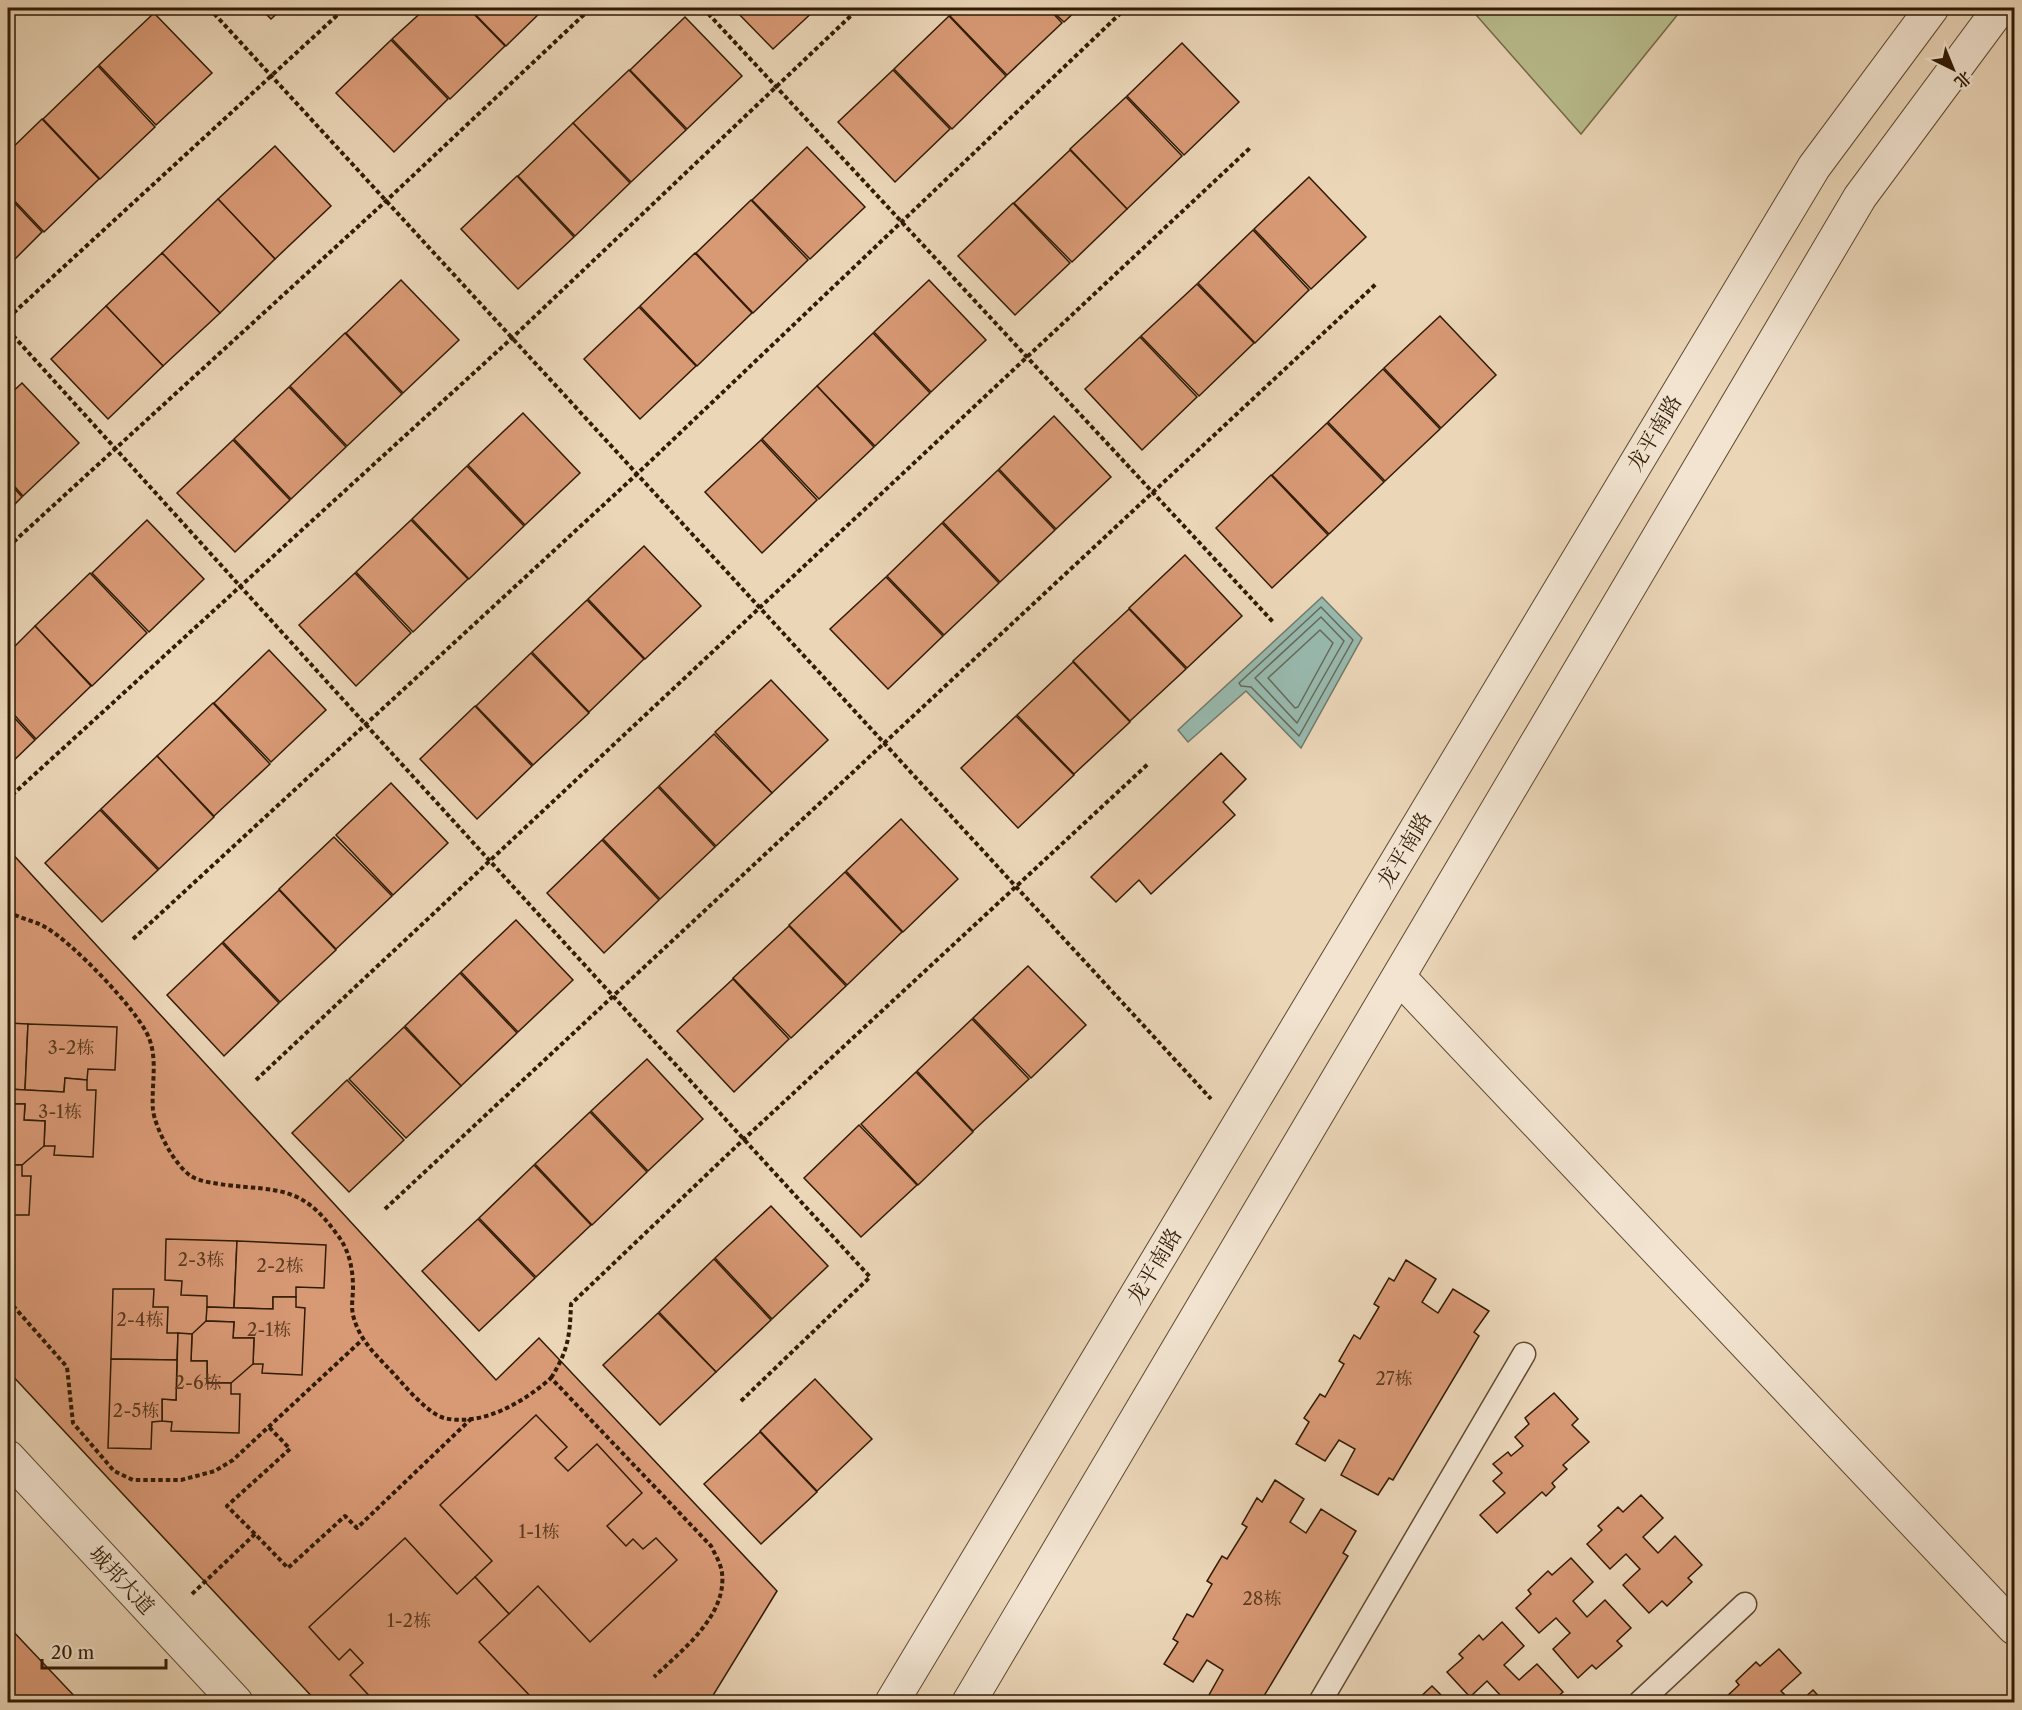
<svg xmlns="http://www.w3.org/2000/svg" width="2022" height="1710" font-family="'Libre Caslon Text','Noto Serif SC',serif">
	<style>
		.green { fill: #b9bd8e; stroke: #756c49; stroke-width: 1.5 }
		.water { fill: #98b9ae; stroke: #6f7a6a; stroke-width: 1.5 }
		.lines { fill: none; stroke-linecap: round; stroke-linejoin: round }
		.shore { stroke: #646a59; stroke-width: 1.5 }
		.building { fill: #d89975; stroke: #311b04; stroke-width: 1.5 }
		.service-casing { stroke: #604a31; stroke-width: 25 }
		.tertiary-casing { stroke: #604a31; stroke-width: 35 }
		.path { stroke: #311b04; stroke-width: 4; stroke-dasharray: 4.5 3; stroke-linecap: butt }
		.service { stroke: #f2e4d1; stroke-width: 22 }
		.tertiary { stroke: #f2e4d1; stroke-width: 33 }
		.labels { text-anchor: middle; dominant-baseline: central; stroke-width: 6; stroke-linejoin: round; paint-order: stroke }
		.number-label { font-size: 18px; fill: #5b3a20 }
		.street-label { font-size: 21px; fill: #311b04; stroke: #f2e4d1 }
	</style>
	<rect width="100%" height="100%" fill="#ebd6b8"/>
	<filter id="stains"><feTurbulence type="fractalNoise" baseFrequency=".00333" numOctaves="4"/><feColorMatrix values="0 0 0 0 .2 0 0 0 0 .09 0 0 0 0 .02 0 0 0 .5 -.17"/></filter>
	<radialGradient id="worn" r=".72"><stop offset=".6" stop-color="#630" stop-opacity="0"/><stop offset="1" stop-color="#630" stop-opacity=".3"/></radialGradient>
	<!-- green -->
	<polygon class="green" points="1470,8 1683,8 1581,134"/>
	<!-- water -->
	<polygon class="water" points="1322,597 1362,638 1301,748 1246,691 1188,742 1178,730"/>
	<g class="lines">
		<!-- shore -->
		<g class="shore">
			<polygon points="1321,607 1353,640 1299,736 1251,687 1241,686 1239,683"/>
			<polygon points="1321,617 1344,641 1297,723 1255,678"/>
			<polygon points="1320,630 1333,643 1298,707 1295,708 1268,678"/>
		</g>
	</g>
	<!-- building -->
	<g class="building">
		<polygon points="260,8 283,8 271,19"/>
		<polygon points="426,8 468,8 505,46 450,99 392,39"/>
		<polygon points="469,8 545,8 506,46"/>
		<polygon points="733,8 817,8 773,49"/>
		<polygon points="959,8 1048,8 1062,23 1007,75 950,16"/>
		<polygon points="1049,8 1079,8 1064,22"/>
		<polygon points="154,13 212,73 156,125 99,65"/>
		<polygon points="949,16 1006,76 952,129 894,69"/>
		<polygon points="685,17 742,76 687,129 630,70"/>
		<polygon points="391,40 448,99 394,152 336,93"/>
		<polygon points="1182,43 1239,102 1184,155 1127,96"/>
		<polygon points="98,66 155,127 100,179 43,119"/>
		<polygon points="629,70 686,130 631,182 573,123"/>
		<polygon points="893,70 950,129 895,182 838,122"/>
		<polygon points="1126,97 1182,156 1127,209 1070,149"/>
		<polygon points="42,119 99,179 44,232 8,194 8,152"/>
		<polygon points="573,123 630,183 575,236 518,176"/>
		<polygon points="275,146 331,206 275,259 218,199"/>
		<polygon points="807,147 865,207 810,259 752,200"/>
		<polygon points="1070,150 1127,209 1072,262 1014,203"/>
		<polygon points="517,176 574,237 518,289 461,229"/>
		<polygon points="1309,177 1366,237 1311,289 1254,229"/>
		<polygon points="8,196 42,232 8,266"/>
		<polygon points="218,199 275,259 220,313 162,253"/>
		<polygon points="751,200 808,260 753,313 696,253"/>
		<polygon points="1013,203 1070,263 1015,315 958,256"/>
		<polygon points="1253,230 1309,290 1255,343 1198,283"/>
		<polygon points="162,253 220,313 163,366 106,306"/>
		<polygon points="695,253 752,313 697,366 640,306"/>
		<polygon points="401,280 459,340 403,393 346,333"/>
		<polygon points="929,280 986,340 931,392 874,332"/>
		<polygon points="1197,284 1254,343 1199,396 1141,336"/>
		<polygon points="106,306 163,366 108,419 51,359"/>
		<polygon points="639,307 696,366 640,419 584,359"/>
		<polygon points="1440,316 1496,375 1441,428 1384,368"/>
		<polygon points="345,333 402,394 347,446 290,386"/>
		<polygon points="873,333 930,393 875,446 817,386"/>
		<polygon points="1140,337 1197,397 1142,450 1085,389"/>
		<polygon points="1383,369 1440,429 1385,481 1328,422"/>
		<polygon points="22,383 79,443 23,496 8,479 8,396"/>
		<polygon points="817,386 874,447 819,499 762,439"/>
		<polygon points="289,387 346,447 291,499 234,439"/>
		<polygon points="523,413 580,473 525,525 468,465"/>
		<polygon points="1054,416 1111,477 1056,529 999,469"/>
		<polygon points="1327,423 1384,482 1329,534 1272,475"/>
		<polygon points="233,440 290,500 235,552 177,493"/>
		<polygon points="761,440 817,500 762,553 705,492"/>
		<polygon points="467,466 524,526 469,579 412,519"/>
		<polygon points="998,470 1055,530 1000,582 943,522"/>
		<polygon points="1271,475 1328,535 1272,588 1216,528"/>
		<polygon points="8,481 22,497 8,511"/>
		<polygon points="147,520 204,579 149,632 92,573"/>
		<polygon points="411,520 468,579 413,632 356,572"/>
		<polygon points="942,523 999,583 944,635 887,576"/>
		<polygon points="644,546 701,606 645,659 588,599"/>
		<polygon points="1185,555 1242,616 1187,668 1129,608"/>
		<polygon points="90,573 147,633 92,686 35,626"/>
		<polygon points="355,573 411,633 356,686 299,625"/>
		<polygon points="886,577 943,636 888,689 830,629"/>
		<polygon points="587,600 644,659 589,712 532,652"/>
		<polygon points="1129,609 1186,669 1130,721 1073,661"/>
		<polygon points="35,626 91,686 36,739 8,708 8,653"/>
		<polygon points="269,650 326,710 271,762 214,703"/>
		<polygon points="531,653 589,713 533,765 476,706"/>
		<polygon points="1073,662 1130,722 1074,774 1017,715"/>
		<polygon points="771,680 828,740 772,793 715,732"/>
		<polygon points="213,703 270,764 214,816 157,756"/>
		<polygon points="475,706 532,766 477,819 420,759"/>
		<polygon points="8,711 35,740 8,766"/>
		<polygon points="1016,716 1074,775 1018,828 961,768"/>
		<polygon points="714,734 772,793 716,846 659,786"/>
		<polygon points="1221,753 1246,779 1223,802 1235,815 1151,894 1139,880 1116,902 1091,877"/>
		<polygon points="157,756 214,817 159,869 101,809"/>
		<polygon points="391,783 448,843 393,895 336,835"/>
		<polygon points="658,787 715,847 660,899 603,839"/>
		<polygon points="100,810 158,870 102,922 45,863"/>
		<polygon points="901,819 958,879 903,932 846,871"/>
		<polygon points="334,837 392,896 336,949 279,889"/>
		<polygon points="602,840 659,900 604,953 547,893"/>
		<polygon points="8,849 496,1380 539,1338 777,1591 709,1702 317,1702 8,1371"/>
		<polygon points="845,872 902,932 847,985 789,925"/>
		<polygon points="279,890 336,950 280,1002 223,942"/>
		<polygon points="516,920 573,980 518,1032 461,972"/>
		<polygon points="789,926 846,986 791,1038 733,978"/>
		<polygon points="222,943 279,1003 224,1056 167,995"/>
		<polygon points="1028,966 1086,1025 1031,1078 973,1018"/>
		<polygon points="460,973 517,1033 461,1086 405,1026"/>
		<polygon points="733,979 789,1039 734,1092 677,1031"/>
		<polygon points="972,1019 1029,1079 973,1131 917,1071"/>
		<polygon points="8,1023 28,1024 25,1090 8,1089"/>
		<polygon points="28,1024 117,1027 115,1070 88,1069 87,1080 65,1078 64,1092 25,1090"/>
		<polygon points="404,1027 461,1086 406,1138 349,1079"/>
		<polygon points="647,1059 703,1119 648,1171 591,1111"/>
		<polygon points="916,1072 973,1132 918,1185 861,1124"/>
		<polygon points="65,1078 87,1080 87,1090 96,1090 93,1157 54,1155 55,1146 44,1146 45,1121 24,1120 25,1104 8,1104 8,1089 64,1092"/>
		<polygon points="347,1080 404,1140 349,1192 292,1133"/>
		<polygon points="8,1104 25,1104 24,1120 45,1121 44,1146 22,1165 8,1165"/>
		<polygon points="590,1112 647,1172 592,1225 535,1164"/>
		<polygon points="859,1125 917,1185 861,1237 804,1178"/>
		<polygon points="8,1165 22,1165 22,1176 31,1176 29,1215 8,1215"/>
		<polygon points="534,1165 591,1225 536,1277 479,1218"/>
		<polygon points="771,1206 828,1266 772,1319 715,1258"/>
		<polygon points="478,1219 535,1278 479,1331 422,1271"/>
		<polygon points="166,1239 237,1241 234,1308 207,1307 207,1296 181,1295 182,1281 165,1280"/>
		<polygon points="237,1241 326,1245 324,1288 296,1287 296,1297 273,1297 273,1309 234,1308"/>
		<polygon points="714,1259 771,1320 716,1372 659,1312"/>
		<polygon points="1406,1260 1436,1279 1422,1302 1438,1313 1453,1289 1489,1311 1474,1332 1479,1336 1393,1480 1389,1478 1378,1495 1341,1475 1355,1449 1339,1440 1325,1461 1296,1444 1309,1422 1304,1418 1320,1394 1325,1397 1344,1364 1339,1361 1354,1335 1360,1339 1379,1307 1374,1304 1389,1278 1394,1281"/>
		<polygon points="113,1289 154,1289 153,1307 168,1307 167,1333 178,1333 177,1360 111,1359"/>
		<polygon points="273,1297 296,1297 296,1307 305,1308 302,1375 262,1373 263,1364 253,1364 254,1338 233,1338 234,1322 206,1321 207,1307 273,1309"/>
		<polygon points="658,1313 716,1372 660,1425 603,1365"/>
		<polygon points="206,1321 234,1322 233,1338 254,1338 253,1364 231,1383 207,1383 207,1361 191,1361 192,1334"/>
		<polygon points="178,1333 192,1334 191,1361 207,1361 207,1383 231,1383 231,1394 240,1394 239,1433 171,1431 172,1422 162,1421 162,1399 176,1400"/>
		<polygon points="111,1359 177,1360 176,1400 162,1399 162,1421 152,1422 151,1449 108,1448"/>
		<polygon points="815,1379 872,1439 817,1491 760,1431"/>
		<polygon points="1554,1393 1578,1419 1572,1425 1589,1442 1563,1465 1567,1469 1552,1483 1555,1487 1546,1496 1542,1492 1497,1533 1480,1515 1505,1493 1493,1481 1502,1473 1493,1464 1508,1452 1511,1456 1523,1446 1515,1437 1529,1424 1525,1418"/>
		<polygon points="536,1415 567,1447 555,1458 568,1471 597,1444 642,1493 607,1526 626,1546 633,1539 643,1549 656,1538 677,1560 590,1642 538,1586 509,1614 475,1577 492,1561 440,1505"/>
		<polygon points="760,1432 817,1492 761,1544 704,1484"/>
		<polygon points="1275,1480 1304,1499 1290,1522 1306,1533 1321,1509 1356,1531 1343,1553 1348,1556 1261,1701 1257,1698 1254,1702 1223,1702 1209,1695 1223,1670 1207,1660 1193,1682 1164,1664 1178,1642 1173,1639 1187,1614 1193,1617 1212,1584 1207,1581 1222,1556 1227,1559 1247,1527 1242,1524 1257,1498 1262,1502"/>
		<polygon points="1641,1495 1663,1518 1643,1537 1658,1553 1675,1536 1702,1565 1688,1578 1692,1582 1667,1606 1662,1601 1649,1613 1623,1585 1640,1569 1626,1554 1610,1569 1587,1544 1602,1530 1598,1526 1618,1507 1623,1512"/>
		<polygon points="405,1538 457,1594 475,1577 509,1614 479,1642 531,1697 525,1702 375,1702 350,1675 363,1663 350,1649 339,1660 309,1627"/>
		<polygon points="1571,1558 1593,1582 1573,1601 1587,1617 1605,1600 1631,1628 1617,1641 1622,1646 1596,1669 1592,1665 1578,1678 1553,1649 1570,1633 1556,1618 1539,1633 1516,1608 1531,1594 1528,1590 1548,1571 1552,1575"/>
		<polygon points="1502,1622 1524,1646 1504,1665 1519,1680 1537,1664 1563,1692 1552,1702 1495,1702 1501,1696 1487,1681 1470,1697 1447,1672 1463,1658 1459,1654 1479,1635 1483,1640"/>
		<polygon points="8,1626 80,1702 8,1702"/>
		<polygon points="1779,1649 1801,1673 1781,1691 1792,1702 1728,1702 1724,1699 1739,1685 1736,1681 1756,1662 1760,1666"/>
		<polygon points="1432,1686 1448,1702 1415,1702"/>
		<polygon points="1813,1690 1824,1702 1800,1702"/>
	</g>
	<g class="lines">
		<defs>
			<g id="service">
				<polyline points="1320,1702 1524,1354"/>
				<polyline points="1640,1702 1745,1604"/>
			</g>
			<g id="tertiary">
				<polyline points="1399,977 2014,1628"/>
				<polyline points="8,1457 236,1702"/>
				<polyline points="892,1702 1814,167 1932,8"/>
				<polyline points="969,1702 1860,197 2000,8"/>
			</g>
		</defs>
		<!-- service casing -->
		<use href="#service" class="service-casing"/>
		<!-- tertiary casing -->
		<use href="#tertiary" class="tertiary-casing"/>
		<!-- path -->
		<g class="path">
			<polyline points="209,8 1211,1099"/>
			<polyline points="703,8 1273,622"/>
			<polyline points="8,318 345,8"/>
			<path d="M 8,330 C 294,646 581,962 870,1277 L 740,1402"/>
			<polyline points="8,547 387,200 591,8"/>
			<polyline points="12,795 512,338 859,8"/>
			<path d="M 8,911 C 20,919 33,920 45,927 C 71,941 138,1010 149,1038 C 158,1061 151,1087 153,1110 C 155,1128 175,1166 191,1176 C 200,1182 215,1183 226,1185 C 278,1191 301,1185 336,1233 C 349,1249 353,1268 353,1288 C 353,1296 351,1306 353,1315 C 359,1340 376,1355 393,1373 C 405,1386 427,1413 444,1418 C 482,1427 524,1402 551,1378 L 711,1546 C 715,1554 721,1564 722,1573 C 727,1616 682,1650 654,1677"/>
			<polyline points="133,939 637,474 1126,8"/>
			<polyline points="256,1080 1251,147"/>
			<polyline points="385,1209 1376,284"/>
			<polyline points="8,1300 67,1367 73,1423 114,1471 133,1480 181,1480 215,1471 233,1460 362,1340"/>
			<path d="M 551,1378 C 568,1351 570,1336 571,1304 L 744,1139 L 1148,764"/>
			<polyline points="255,1534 227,1506 290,1449 269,1427"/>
			<polyline points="192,1594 255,1534 288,1568 345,1516 357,1528 472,1418"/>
		</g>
		<!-- service -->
		<use href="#service" class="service"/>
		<!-- tertiary -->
		<use href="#tertiary" class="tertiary"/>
	</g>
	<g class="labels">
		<!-- number labels -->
		<g class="number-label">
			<text x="71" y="1048">3-2栋</text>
			<text x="60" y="1112">3-1栋</text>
			<text x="201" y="1260">2-3栋</text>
			<text x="280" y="1266">2-2栋</text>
			<text x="140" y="1320">2-4栋</text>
			<text x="269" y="1330">2-1栋</text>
			<text x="1394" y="1379">27栋</text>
			<text x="198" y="1383">2-6栋</text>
			<text x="136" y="1411">2-5栋</text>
			<text x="539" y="1532">1-1栋</text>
			<text x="1262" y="1599">28栋</text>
			<text x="409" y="1621">1-2栋</text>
		</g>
		<!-- street labels -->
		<g class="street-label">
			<text transform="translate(1654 433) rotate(-59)">龙平南路</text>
			<text transform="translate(1404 850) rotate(-59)">龙平南路</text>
			<text transform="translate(1154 1266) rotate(-59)">龙平南路</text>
			<text transform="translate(122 1580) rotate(47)">城邦大道</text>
		</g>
	</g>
	<!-- margin -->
	<rect width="2022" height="1710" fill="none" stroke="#ebd6b8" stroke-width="30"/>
	<rect x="9" y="9" width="2004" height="1692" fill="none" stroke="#311b04" stroke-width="3"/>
	<rect x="15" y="15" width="1992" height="1680" fill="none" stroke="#311b04" stroke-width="1.5"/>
	<!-- north arrow -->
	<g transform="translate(1953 69) rotate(137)" stroke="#f2e4d1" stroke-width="4.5" paint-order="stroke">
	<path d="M0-4.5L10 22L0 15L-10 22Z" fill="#311b04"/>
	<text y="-9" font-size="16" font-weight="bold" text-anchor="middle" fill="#311b04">北</text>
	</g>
	<!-- scale -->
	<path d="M42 1659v9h124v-9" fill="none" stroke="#311b04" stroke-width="3"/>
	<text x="51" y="1659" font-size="18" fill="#311b04" stroke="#f2e4d1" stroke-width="4.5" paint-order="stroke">20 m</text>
	<rect width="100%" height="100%" filter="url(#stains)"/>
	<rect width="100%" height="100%" fill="url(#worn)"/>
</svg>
